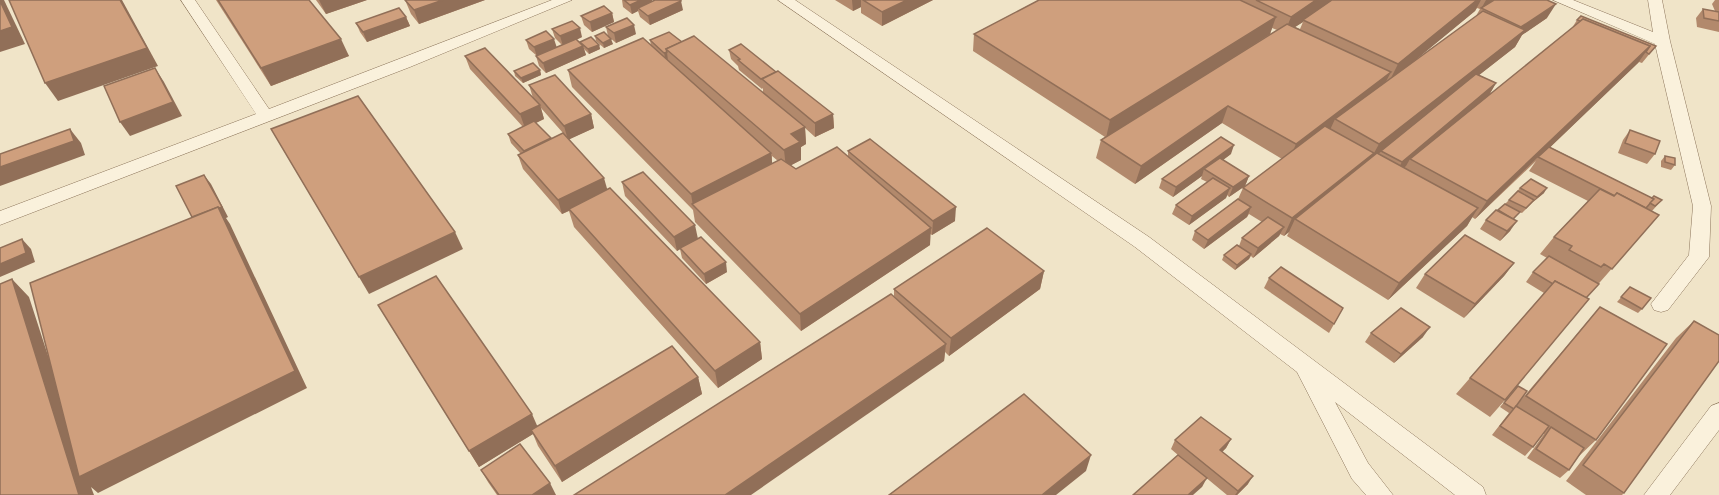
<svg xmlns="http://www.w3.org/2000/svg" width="1719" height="495" font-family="Spectral,serif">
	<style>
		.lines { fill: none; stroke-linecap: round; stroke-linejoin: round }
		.minor-casing { stroke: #8d765c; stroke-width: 1 }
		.minor { fill: #faf1dc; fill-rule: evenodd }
		.wall { fill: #b2896c; fill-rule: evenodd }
		.shaded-wall { fill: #916f58 }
		.building { fill: #cf9f7d; stroke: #916f58; stroke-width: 1.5 }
	</style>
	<rect width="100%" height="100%" fill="#f0e4c8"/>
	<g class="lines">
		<defs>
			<g id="minor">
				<polygon points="181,0 195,0 269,109 552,0 572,0 410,67 0,225 0,211 256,114"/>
				<polygon points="778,0 795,0 1149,237 1483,487 1486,495 1455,495 1335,402 1368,463 1393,495 1366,495 1352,479 1297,372 1135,247"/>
				<polygon points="1553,0 1573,0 1653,32 1648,0 1662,0 1670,41 1711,206 1709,257 1668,310 1661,312 1654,310 1651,304 1689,255 1693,206 1655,44"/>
				<polygon points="1719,403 1719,430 1670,495 1644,495 1711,406"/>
			</g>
		</defs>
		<!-- minor casing -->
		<use href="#minor" class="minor-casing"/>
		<!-- minor -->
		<use href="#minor" class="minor"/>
	</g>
	<!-- wall -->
	<g class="wall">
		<polygon points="216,0 309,0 349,56 271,86"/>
		<polygon points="316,0 367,0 326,14"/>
		<polygon points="405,0 485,0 419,24 411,14"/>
		<polygon points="622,0 652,0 652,1 683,10 650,25 640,17 638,11 632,14 623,7"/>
		<polygon points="835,0 933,0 882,26 861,13 861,7 853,11"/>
		<path d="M 1039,0 L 1493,0 L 1547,18 L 1522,35 L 1515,47 L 1479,75 L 1496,83 L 1489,95 L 1572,28 L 1577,20 L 1656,46 L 1642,63 L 1639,62 L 1550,147 L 1652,198 L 1662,200 L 1652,211 L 1659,215 L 1586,298 L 1505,400 L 1490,417 L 1456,394 L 1544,293 L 1526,282 L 1533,272 L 1547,258 L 1540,254 L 1554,237 L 1588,201 L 1529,171 L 1536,161 L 1475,219 L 1472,217 L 1467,226 L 1388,300 L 1287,236 L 1289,232 L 1284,236 L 1280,234 L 1279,236 L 1253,258 L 1251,256 L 1249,259 L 1235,270 L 1222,260 L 1224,255 L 1239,246 L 1242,238 L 1262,222 L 1249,214 L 1247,217 L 1204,249 L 1192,240 L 1195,231 L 1238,199 L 1243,188 L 1282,159 L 1222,123 L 1135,184 L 1096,158 L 1101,140 L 1105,137 L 973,51 L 974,34 ZM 1477,8 L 1480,9 L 1476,16 L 1409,65 L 1475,11 ZM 1303,22 L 1300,29 L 1295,27 ZM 1272,28 L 1277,30 L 1270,34 Z"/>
		<polygon points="1715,0 1719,0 1719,32 1697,27 1696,18 1703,9 1715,11 1712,4"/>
		<polygon points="612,13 614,22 592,32 584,25 581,16"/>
		<polygon points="406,17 410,26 367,42 360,32 356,23"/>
		<polygon points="606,27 636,34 616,43 608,36"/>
		<polygon points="552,29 582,37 576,40 580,43 580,42 599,45 600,49 589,54 584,49 586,55 546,73 539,66 536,56 537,56 529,49 526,40 557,48 562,45 555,38"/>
		<polygon points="595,36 613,44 604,48 596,41"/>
		<path d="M 650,40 L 682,42 L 763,92 L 763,88 L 762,89 L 739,70 L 738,66 L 731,59 L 729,50 L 776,72 L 833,114 L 834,128 L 815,137 L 805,128 L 806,144 L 801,147 L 801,160 L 791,165 L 796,169 L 848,157 L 848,151 L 955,221 L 932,235 L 930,234 L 930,245 L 801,331 L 695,222 L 693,210 L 572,87 L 568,70 L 651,46 ZM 772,156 L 778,161 L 772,164 Z"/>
		<path d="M 465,56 L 533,98 L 529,85 L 591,114 L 594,128 L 569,139 L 607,190 L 760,342 L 762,359 L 718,388 L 574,227 L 569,211 L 562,214 L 523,169 L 518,155 L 521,154 L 511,143 L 508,134 L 523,127 L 470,69 ZM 541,108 L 563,133 L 551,139 L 536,123 L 544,119 Z"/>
		<polygon points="540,70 541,75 523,83 515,76 514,71"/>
		<polygon points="1630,130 1655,154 1647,164 1618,153 1623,140"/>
		<polygon points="1231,154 1223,160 1249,176 1245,186 1229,197 1227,195 1226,198 1189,225 1172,214 1176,205 1207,182 1201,179 1202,176 1173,197 1159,188 1162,179"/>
		<polygon points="1665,156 1675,165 1671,170 1661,167 1661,161"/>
		<polygon points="622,182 698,239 727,272 706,284 682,258 680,249 677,251 625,196"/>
		<polygon points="1520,188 1544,193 1533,202 1522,213 1519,212 1514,219 1510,231 1500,241 1480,229 1486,220 1505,204 1509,200"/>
		<polygon points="1514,263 1504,276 1464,318 1416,288 1425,274"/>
		<polygon points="1044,271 1040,289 949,356 945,352 944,361 894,296 894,289"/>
		<polygon points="1269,278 1343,308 1329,333 1264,288"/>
		<polygon points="1630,287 1642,309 1638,313 1617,302"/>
		<polygon points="378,305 537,426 698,377 702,394 562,482 538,446 533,434 479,467"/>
		<polygon points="1600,307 1596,440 1578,457 1569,470 1560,478 1527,458 1544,434 1543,434 1533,447 1525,456 1492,435 1509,413 1500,407 1518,386 1515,407"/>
		<polygon points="1694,321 1624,493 1622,495 1586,495 1566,481 1676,338"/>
		<polygon points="1371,333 1423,337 1394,363 1365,342"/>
		<polygon points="1231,439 1226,448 1222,452 1248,484 1237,495 1227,495 1204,476 1202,487 1178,455 1171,449 1175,440"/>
		<polygon points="481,470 556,495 497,495 488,482"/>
	</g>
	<!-- shaded-wall -->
	<g class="shaded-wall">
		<polygon points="0,0 4,0 25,44 0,52"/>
		<polygon points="120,0 122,0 158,66 58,101 45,83"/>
		<polygon points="319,0 367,0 326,14"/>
		<polygon points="443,0 485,0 419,24 414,10"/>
		<polygon points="641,0 652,0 653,5 638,8 638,11 632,14 630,5"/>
		<polygon points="852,0 861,0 861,7 853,11"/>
		<polygon points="907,0 933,0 882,26 882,12"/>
		<polygon points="1316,0 1335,0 1303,20 1303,22 1284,34 1291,17"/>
		<polygon points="1477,0 1481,0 1475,11 1389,82 1398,64"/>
		<polygon points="1486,0 1493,0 1481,9"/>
		<polygon points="681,1 683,10 650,25 648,16"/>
		<polygon points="1556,4 1547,18 1522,35 1515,47 1295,219 1289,232 1284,236 1292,218 1374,153 1379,144 1515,38 1521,27"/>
		<polygon points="612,13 614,22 592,32 590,22"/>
		<polygon points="406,17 410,26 367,42 363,32"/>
		<polygon points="1276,17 1270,34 1106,138 1110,120"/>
		<polygon points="634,25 636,34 616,43 614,33"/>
		<polygon points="580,28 582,37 563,46 560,36"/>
		<polygon points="341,39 349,56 271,86 261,68"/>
		<polygon points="554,39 557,48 537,57 534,47"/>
		<polygon points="611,39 613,44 604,48 603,43"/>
		<polygon points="599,45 600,49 589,54 588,49"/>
		<polygon points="583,46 586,55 546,73 543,63"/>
		<polygon points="1650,46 1638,63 1539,158 1538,157 1475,219 1487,201"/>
		<polygon points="667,52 668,61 666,62 664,53"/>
		<polygon points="155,68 164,82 182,116 130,136 120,122"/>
		<polygon points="540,70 541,75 523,83 521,78"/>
		<polygon points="1391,72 1382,89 1335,119 1330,130 1288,162 1296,144"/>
		<polygon points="1496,83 1488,97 1410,159 1406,166 1394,176 1402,162"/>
		<polygon points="540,105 544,119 525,128 520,114"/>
		<polygon points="1228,106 1222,123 1135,184 1141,166"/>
		<polygon points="591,114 594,128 568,140 564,126"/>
		<polygon points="833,114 834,128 815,137 815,123"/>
		<polygon points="805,127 806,144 801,147 801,160 786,168 784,150 791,134"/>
		<polygon points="70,129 81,143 85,155 0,186 0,167"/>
		<polygon points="1234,145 1231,154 1208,171 1204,169 1202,176 1173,197 1176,187"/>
		<polygon points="771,153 773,170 693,206 691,194"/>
		<polygon points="204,175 211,184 228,217 226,218 230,224 307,388 98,493 91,487 94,495 79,495 12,279 29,297 86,473 218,207"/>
		<polygon points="1249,176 1245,186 1229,197 1233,187"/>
		<polygon points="604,178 608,192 562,214 558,200"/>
		<polygon points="1230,188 1226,198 1189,225 1192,216"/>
		<polygon points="1547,188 1544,193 1533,202 1537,197"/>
		<polygon points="956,207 955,221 932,235 933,221"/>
		<polygon points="1251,207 1247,217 1204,249 1208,240"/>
		<polygon points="1478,208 1467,226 1388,300 1399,283"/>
		<polygon points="1517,221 1510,231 1500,241 1507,231"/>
		<polygon points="695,225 698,239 677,251 674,237"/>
		<polygon points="1284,227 1279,236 1253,258 1258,248"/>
		<polygon points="931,228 930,245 801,331 800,314"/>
		<polygon points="455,232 463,249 369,294 359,277"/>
		<polygon points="22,239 31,249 35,262 0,277 0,264"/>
		<polygon points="1251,254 1249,259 1235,270 1237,265"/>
		<polygon points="726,262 727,272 706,284 704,274"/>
		<polygon points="1514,263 1504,276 1464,318 1475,304"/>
		<polygon points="1044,271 1040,289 949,356 951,338"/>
		<polygon points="1430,327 1423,337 1394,363 1401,354"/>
		<polygon points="760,342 762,359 718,388 715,371"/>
		<polygon points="946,344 944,361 751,495 725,495"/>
		<polygon points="698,377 702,394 562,482 555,466"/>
		<polygon points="532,414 539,430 531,430 533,434 479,467 469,451"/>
		<polygon points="1231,439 1226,448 1215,459 1220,450"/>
		<polygon points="1091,455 1086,471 1056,495 1042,495"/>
		<polygon points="1253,476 1248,484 1237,495 1235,495 1238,491"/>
		<polygon points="1207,478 1202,487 1193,495 1188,495"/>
		<polygon points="550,483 556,495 532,495"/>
	</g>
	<!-- building -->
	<g class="building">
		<polygon points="9,0 120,0 147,48 45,83"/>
		<polygon points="218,0 309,0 341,39 261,68"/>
		<polygon points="405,0 443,0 414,10"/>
		<polygon points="624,0 641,0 630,5"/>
		<polygon points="655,0 681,0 681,1 648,16 638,8"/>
		<polygon points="863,0 907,0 882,12"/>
		<polygon points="1039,0 1240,0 1276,17 1110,120 974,34"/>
		<polygon points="1256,0 1316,0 1291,17"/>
		<polygon points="1332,0 1477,0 1398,64 1303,20"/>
		<polygon points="1494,0 1547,0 1556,4 1521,27 1481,8"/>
		<polygon points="0,1 12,27 0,31"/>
		<polygon points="604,6 612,13 590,22 581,16"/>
		<polygon points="399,8 406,17 363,32 356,23"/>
		<polygon points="1703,9 1719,12 1719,21 1704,18"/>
		<polygon points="1483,11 1525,30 1379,144 1335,119"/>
		<polygon points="1581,16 1656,46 1649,54 1646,52 1650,46 1583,19 1580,21 1577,20"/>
		<polygon points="627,18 634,25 614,33 606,27"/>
		<polygon points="1583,19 1650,46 1487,201 1410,159"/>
		<polygon points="572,21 580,28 560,36 552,29"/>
		<polygon points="1287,24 1391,72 1296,144 1228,106 1141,166 1101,140"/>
		<polygon points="546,31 554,39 534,47 526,40"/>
		<polygon points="604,32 611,39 603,43 595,36"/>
		<polygon points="669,32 682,42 666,49 667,52 664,53 650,40"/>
		<polygon points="694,36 805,127 791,134 800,142 784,150 666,49"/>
		<polygon points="591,37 599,45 588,49 580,42"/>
		<polygon points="643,38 771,153 691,194 568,70"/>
		<polygon points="576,39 583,46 543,63 536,56"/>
		<polygon points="741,44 776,72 761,79 738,60 740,59 729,50"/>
		<polygon points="485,48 540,105 520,114 465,56"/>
		<polygon points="533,63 540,70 521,78 514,71"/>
		<polygon points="155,68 173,102 120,122 104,86"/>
		<polygon points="778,71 833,114 815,123 762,79"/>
		<polygon points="1476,74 1496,83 1402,162 1381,151"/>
		<polygon points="555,75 591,114 564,126 529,85"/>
		<polygon points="358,96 455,232 359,277 271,129"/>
		<polygon points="534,121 551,138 524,151 508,134"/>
		<polygon points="1325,126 1374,153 1292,218 1243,188"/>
		<polygon points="70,129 74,141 0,167 0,154"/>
		<polygon points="1630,130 1660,141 1655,154 1625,143"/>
		<polygon points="563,133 604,178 558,200 518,155"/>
		<polygon points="1221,137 1234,145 1176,187 1162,179"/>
		<polygon points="870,139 956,207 933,221 848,151"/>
		<polygon points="837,147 931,228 800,314 692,204 781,159 796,169"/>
		<polygon points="1549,147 1654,199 1646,208 1617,193 1615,196 1538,157"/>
		<polygon points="1377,153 1478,208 1399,283 1295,219"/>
		<polygon points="1665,156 1675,158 1675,165 1665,162"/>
		<polygon points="1220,158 1249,176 1233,187 1204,169"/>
		<polygon points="643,172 695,225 674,237 622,182"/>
		<polygon points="204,175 222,207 219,208 218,207 192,217 176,186"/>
		<polygon points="1213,178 1230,188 1192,216 1176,205"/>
		<polygon points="1531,179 1547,188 1537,197 1520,188"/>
		<polygon points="610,188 760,342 715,371 569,209"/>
		<polygon points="1600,189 1614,196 1617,193 1659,215 1612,269 1604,264 1601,267 1569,250 1572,246 1554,237"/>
		<polygon points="1518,191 1534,200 1526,208 1509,200"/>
		<polygon points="1654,196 1662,200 1655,206 1650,203 1654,199 1652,198"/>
		<polygon points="1238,199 1251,207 1208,240 1195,231"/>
		<polygon points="1505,204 1520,212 1513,219 1498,210"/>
		<polygon points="218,207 295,371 79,477 30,283"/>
		<polygon points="1496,210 1517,221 1507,231 1486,220"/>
		<polygon points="1268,217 1284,227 1258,248 1242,238"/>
		<polygon points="987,228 1044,271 951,338 894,289"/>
		<polygon points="1465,235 1514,263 1475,304 1425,274"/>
		<polygon points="701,237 726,262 704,274 680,248"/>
		<polygon points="22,239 26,253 0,264 0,248"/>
		<polygon points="1237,245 1251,254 1237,265 1224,255"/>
		<polygon points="1549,256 1599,284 1586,298 1555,281 1553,284 1533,272"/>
		<polygon points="1281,267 1343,308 1334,324 1269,278"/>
		<polygon points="436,276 532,414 469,451 378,305"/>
		<polygon points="12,279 79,495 0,495 0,284"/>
		<polygon points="1555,281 1589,299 1505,400 1470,378"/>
		<polygon points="1630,287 1651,298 1642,309 1621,297"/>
		<polygon points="891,294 946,344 725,495 574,495"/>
		<polygon points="1600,307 1667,344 1596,440 1526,396"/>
		<polygon points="1401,308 1430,327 1401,354 1371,333"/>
		<polygon points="1694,321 1719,335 1719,361 1624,493 1583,465"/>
		<polygon points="672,346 698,377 555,466 531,430"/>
		<polygon points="1518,386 1527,391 1514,409 1504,403"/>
		<polygon points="1024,394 1091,455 1042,495 889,495"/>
		<polygon points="1516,406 1549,426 1533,447 1500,426"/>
		<polygon points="1201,417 1231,439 1220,450 1253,476 1238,491 1175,440"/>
		<polygon points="1551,427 1584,448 1569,470 1536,449"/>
		<polygon points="520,444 550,483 532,495 499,495 481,470"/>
		<polygon points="1178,455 1207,478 1188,495 1133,495"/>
	</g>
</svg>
